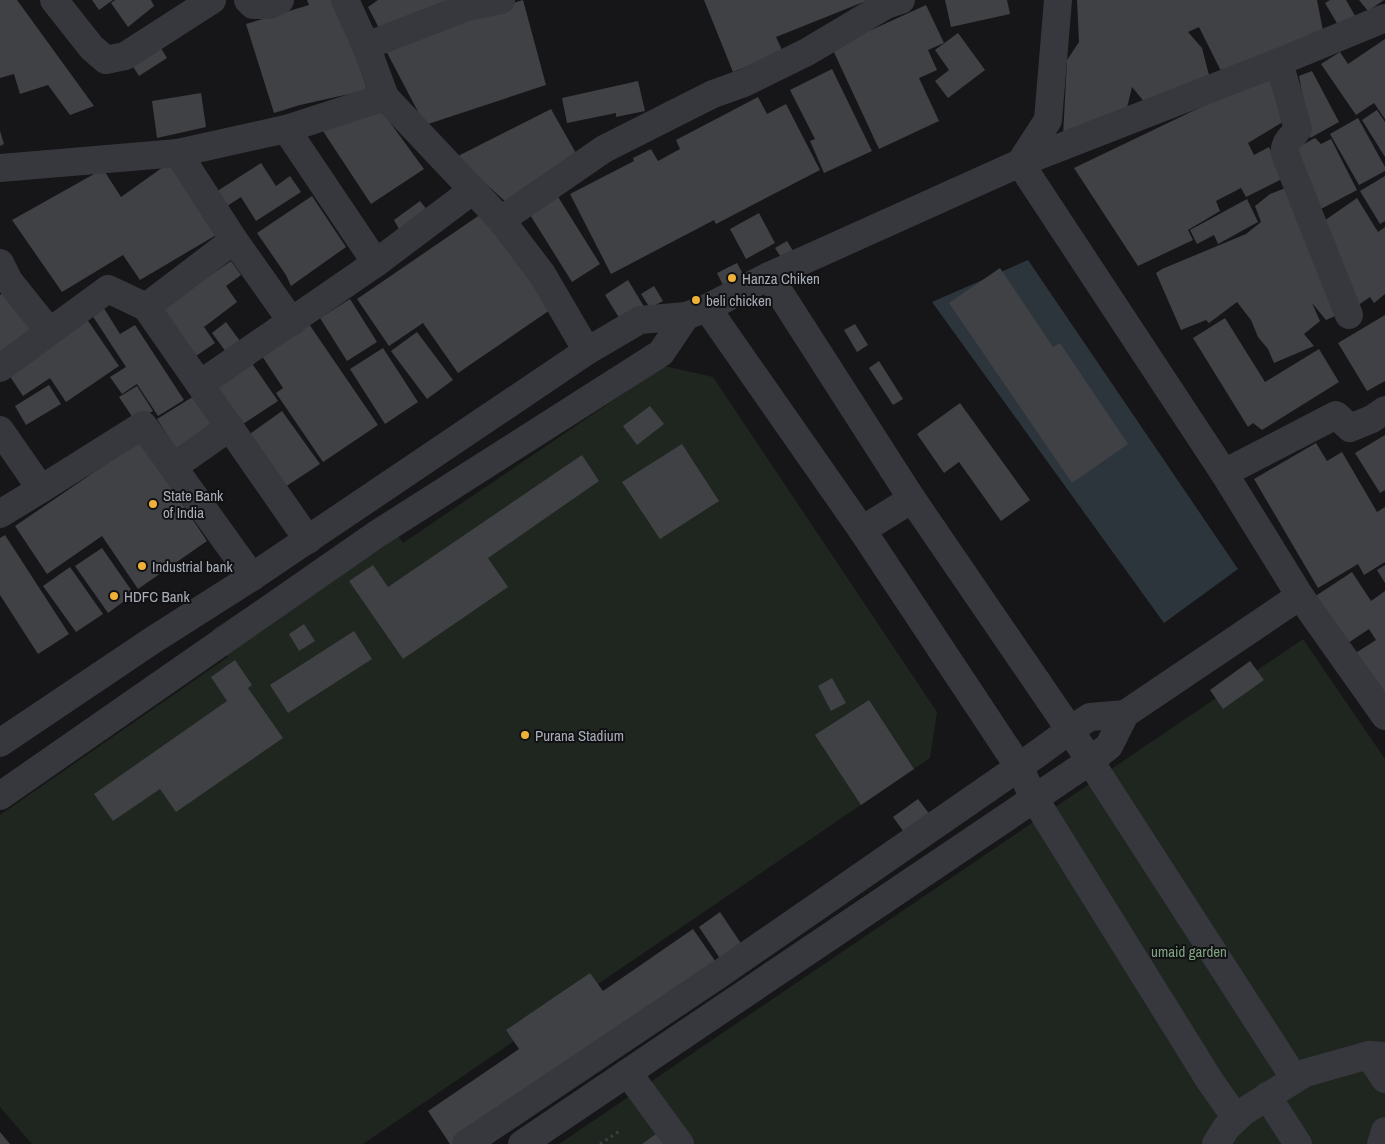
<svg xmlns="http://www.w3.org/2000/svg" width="1385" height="1144" font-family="'Archivo Narrow',sans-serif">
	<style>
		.green { fill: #1e261f }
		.water { fill: #2c353c }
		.building { fill: #404145 }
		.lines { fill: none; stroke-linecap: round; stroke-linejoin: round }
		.path { stroke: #3d3f44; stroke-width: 3; stroke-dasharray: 2.5 4; stroke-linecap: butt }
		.minor { stroke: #37383d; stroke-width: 28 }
		.poi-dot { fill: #efb137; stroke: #111113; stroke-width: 2 }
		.labels { text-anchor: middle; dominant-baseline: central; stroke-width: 4; stroke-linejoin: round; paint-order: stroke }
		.poi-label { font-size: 15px; fill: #a8adb8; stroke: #111113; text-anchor: start }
		.park-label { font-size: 15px; fill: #80a382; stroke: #111113 }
	</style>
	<rect width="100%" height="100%" fill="#161618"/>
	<!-- green -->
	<g class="green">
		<polygon points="664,366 713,377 937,712 930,758 363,1144 32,1144 0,1107 0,815 228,657 212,630 386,517 403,543"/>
		<polygon points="1303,639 1385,759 1385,1144 559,1144"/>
	</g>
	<!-- water -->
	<polygon class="water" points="1028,260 1238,569 1164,623 932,302"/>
	<!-- building -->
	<g class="building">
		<polygon points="0,0 17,0 94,106 70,115 48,85 20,94 14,74 0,78"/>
		<polygon points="92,0 113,0 99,10"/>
		<polygon points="115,0 151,0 154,6 128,27 111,3"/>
		<polygon points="307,0 339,0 367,90 300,105 274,113 246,24 309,5"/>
		<polygon points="378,0 463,0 382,34 368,7"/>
		<polygon points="523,0 546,85 425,125 383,45"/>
		<polygon points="704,0 866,0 866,1 776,37 783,52 733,72"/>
		<polygon points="945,0 1007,0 1010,14 951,27"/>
		<polygon points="1077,0 1317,0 1323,31 1222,73 1199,27 1188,32 1202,48 1210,79 1146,104 1132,87 1125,116 1063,136 1067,60 1079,42"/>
		<polygon points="1330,0 1346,0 1358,21 1341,30 1325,3"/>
		<polygon points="1359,0 1384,0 1368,11"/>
		<polygon points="926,5 944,43 928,50 937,70 919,78 939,121 879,149 832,48"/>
		<polygon points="958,33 985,70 948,98 935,81 949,70 935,50"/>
		<polygon points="1385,39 1385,119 1374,103 1356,115 1321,64 1340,52 1348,64"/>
		<polygon points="159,45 167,58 139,76 130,62"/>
		<polygon points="832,69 872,151 824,173 810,141 815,139 790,90"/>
		<polygon points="1312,71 1339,122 1310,138 1299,76"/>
		<polygon points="1270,74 1291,117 1248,143 1254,155 1269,147 1284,178 1246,197 1241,188 1216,201 1220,211 1188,230 1193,240 1138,266 1074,168"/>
		<polygon points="638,81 645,111 616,117 616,113 567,123 562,98"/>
		<polygon points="201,93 206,127 157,138 152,101"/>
		<polygon points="758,97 767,114 786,104 820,170 716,224 714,220 611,274 570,194 634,161 633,158 651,149 658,161 680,149 676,140"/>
		<polygon points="378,106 424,169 371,204 319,125"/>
		<polygon points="551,109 577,155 507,203 456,157"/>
		<polygon points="1377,110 1385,122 1385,157 1362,120"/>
		<polygon points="1358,118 1385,167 1385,171 1359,185 1330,134"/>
		<polygon points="0,131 4,144 0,146"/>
		<polygon points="1315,138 1321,144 1331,139 1357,190 1321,209 1296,148"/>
		<polygon points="173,160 223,231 140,280 123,255 62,292 12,220 103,169 121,197"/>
		<polygon points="261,163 276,186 290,176 301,192 256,221 241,197 218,212 208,197"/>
		<polygon points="1385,176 1385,221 1380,224 1360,191"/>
		<polygon points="1288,187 1340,314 1326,320 1312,303 1320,321 1304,334 1314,346 1274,363 1268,349 1258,337 1251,320 1237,302 1209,323 1206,320 1181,330 1156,273 1162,269 1246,234 1261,222 1255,206 1270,194"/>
		<polygon points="555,192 600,264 572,282 527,210"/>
		<polygon points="312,196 346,247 291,286 286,275 257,233"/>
		<polygon points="1357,198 1378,232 1385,227 1385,294 1374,303 1370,297 1354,308 1321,223"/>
		<polygon points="1247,199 1258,222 1218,244 1214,235 1197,244 1190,230"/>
		<polygon points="420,201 432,216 402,235 394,220"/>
		<polygon points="484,212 550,310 458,373 423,323 389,346 357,299"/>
		<polygon points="759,213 775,243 746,259 730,229"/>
		<polygon points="787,241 798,259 787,267 775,248"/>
		<polygon points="231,261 241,275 226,286 237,302 204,327 215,343 196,356 160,305 202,275 205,279"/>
		<polygon points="737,263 748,283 727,293 717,273"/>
		<polygon points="1000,268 1053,347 1060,343 1128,444 1072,483 949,303"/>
		<polygon points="628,280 646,310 623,324 605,295"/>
		<polygon points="654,286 663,301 650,308 641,294"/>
		<polygon points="6,291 34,334 0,356 0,295"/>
		<polygon points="350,299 377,342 347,361 320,318"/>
		<polygon points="100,302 120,334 135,325 184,400 158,416 137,384 122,394 110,377 126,367 88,309"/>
		<polygon points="84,315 119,366 66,402 50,378 23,396 5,369"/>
		<polygon points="1385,315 1385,381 1367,391 1338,343"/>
		<polygon points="1225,318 1265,382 1319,349 1339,382 1262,430 1253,423 1248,427 1193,338"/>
		<polygon points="226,322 240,341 226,352 212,333"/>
		<polygon points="309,324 378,425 323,462 276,393 283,388 262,356"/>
		<polygon points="855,324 868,345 857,352 844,330"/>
		<polygon points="417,332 453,380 427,399 391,351"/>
		<polygon points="383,348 418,402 385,424 350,369"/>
		<polygon points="249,359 278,401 240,426 212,388"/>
		<polygon points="879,361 903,399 893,405 869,368"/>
		<polygon points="49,385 61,404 26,425 15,406"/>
		<polygon points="137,386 153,411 135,421 119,397"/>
		<polygon points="199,393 219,423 177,450 157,419"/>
		<polygon points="960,403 1030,500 1001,521 959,462 944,473 917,434"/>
		<polygon points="650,406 664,424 637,445 623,426"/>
		<polygon points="282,411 320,464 285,487 247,436"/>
		<polygon points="1385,435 1385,490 1380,493 1355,453"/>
		<polygon points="140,441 207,541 138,589 102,536 47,574 15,526"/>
		<polygon points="1316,443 1327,461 1342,452 1377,512 1385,507 1385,562 1364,575 1358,564 1318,588 1254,479"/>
		<polygon points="682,444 719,501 660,539 622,482"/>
		<polygon points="582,455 599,481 488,558 508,587 403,659 349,581 373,565 388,587"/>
		<polygon points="5,535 69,634 38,654 0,595 0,538"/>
		<polygon points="102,548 134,594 108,613 75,566"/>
		<polygon points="1385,565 1385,583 1377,570"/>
		<polygon points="70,567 103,614 76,632 43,586"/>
		<polygon points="1352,572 1371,601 1385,591 1385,701 1354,654 1376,640 1369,629 1342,647 1311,599"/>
		<polygon points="304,624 315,641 299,651 289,634"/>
		<polygon points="354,631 372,659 288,713 270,685"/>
		<polygon points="235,660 252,685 248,688 283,738 176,812 160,789 113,821 94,794 227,701 211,677"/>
		<polygon points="1250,661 1264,680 1223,709 1210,690"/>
		<polygon points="832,678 846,703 831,711 818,686"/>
		<polygon points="869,700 914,769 861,805 815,735"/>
		<polygon points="918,799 934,820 909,839 893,817"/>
		<polygon points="720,912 742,945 721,960 699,927"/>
		<polygon points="693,929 718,965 455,1144 450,1144 428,1111 519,1049 506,1030 590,973 603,991"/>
		<polygon points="660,1131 670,1144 642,1144"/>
		<polygon points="0,1132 10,1144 0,1144"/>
	</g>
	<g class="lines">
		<!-- path -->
		<polyline class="path" points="600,1144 621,1130"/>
		<!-- minor -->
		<g class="minor">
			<polyline points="54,0 92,48 106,60 125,56 212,0"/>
			<polyline points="248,0 253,5 270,5 280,0"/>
			<polyline points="345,0 366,46 385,97 501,220 542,274 587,351"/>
			<polyline points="1058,0 1048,120 1020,163 1224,473 1300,596 1385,716"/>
			<polyline points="366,46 467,7 501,0"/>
			<path d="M 1279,62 L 1298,129 C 1292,138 1283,142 1285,154 L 1349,315"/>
			<polyline points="286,129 376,263"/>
			<polyline points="178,153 234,240 292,322"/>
			<polyline points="0,168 178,153 286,129 385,97"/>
			<polyline points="501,220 604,149 713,94 744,83 807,52 886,5 901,0"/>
			<polyline points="234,240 146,307 308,540"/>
			<polyline points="0,263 9,281 49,331"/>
			<polyline points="769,276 912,499 1070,730 1295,1079"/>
			<polyline points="707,308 862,530 1019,767 1034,798 1210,1081 1236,1118"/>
			<polyline points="0,368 108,289 146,307"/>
			<polyline points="200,384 376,263 473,190"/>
			<polyline points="0,430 41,489 143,425 252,577"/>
			<polyline points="173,467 230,427"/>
			<polyline points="1224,473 1336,415 1350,428 1372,419 1385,410"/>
			<polyline points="0,514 41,489"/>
			<polyline points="862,530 912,499"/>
			<polyline points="0,743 153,640 252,577 587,351 640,320 686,316 707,308 769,276 1020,163 1279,62 1385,18"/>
			<polyline points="0,796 377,534 661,353 686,316"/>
			<polyline points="1369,1055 1385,1079"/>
			<polyline points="628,1073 680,1144"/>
			<polyline points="1267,1096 1298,1144"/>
			<polyline points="466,1144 721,973 1019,767 1070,730 1090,717 1125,714 1300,596"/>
			<polyline points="522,1144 1090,761 1109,746 1125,714"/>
			<polyline points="1216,1144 1226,1128 1243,1112 1305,1073 1369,1055 1385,1056"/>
			<polyline points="1381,1144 1385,1131"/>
		</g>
	</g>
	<!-- markers -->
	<g class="poi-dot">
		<circle cx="732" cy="278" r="5"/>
		<circle cx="696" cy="300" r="5"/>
		<circle cx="153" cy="504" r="5"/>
		<circle cx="142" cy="566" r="5"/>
		<circle cx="114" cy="596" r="5"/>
		<circle cx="525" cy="735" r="5"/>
	</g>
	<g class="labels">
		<!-- poi labels -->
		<g class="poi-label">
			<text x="742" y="278">Hanza Chiken</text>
			<text x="706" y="300">beli chicken</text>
			<text x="163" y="495">State Bank<tspan x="163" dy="17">of India</tspan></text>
			<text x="152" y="566">Industrial bank</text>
			<text x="124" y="596">HDFC Bank</text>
			<text x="535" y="735">Purana Stadium</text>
		</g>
		<!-- park labels -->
		<g class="park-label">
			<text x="1189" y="951">umaid garden</text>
		</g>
	</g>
</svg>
